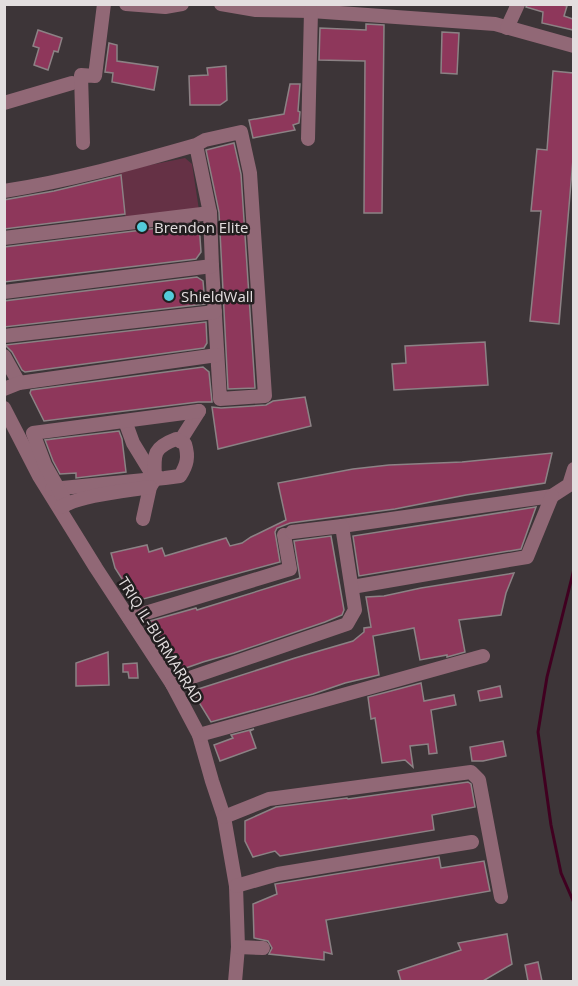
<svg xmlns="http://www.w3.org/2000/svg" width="578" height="986" font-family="'Open Sans',sans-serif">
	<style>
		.green { fill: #653145 }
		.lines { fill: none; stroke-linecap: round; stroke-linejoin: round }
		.stream { stroke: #400020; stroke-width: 3 }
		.building { fill: #8e375b; stroke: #8c8285; stroke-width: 1.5 }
		.minor { stroke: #916876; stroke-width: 14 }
		.poi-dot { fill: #53cbda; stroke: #221e1f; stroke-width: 2 }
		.labels { text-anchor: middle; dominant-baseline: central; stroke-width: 5; stroke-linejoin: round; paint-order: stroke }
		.poi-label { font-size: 15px; fill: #e3dedf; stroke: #221e1f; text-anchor: start }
		.street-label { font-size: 15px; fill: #e3dedf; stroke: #221e1f }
	</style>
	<rect width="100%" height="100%" fill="#3d3538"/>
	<!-- green -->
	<polygon class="green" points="185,158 192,164 199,210 127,220 125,215 120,171"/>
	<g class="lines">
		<!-- stream -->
		<polyline class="stream" points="574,569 547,677 538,732 551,825 561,873 574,903"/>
	</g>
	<!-- building -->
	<g class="building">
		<polygon points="527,4 559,4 567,6 564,16 573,19 573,30 542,23 543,12 526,7"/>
		<polygon points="366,24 384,25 382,213 364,213 365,61 319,60 320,28 366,30"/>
		<polygon points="38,30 62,38 58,52 54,51 48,70 34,65 39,48 33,46"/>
		<polygon points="442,32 459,33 457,74 441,73"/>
		<polygon points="109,43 117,45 117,61 158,67 154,90 112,82 113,73 105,72"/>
		<polygon points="226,66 227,100 220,105 190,105 189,76 208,75 207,68"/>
		<polygon points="553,71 573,73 573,159 559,324 530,321 541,211 531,211 537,149 547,150"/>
		<polygon points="290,84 300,84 298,111 300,112 299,123 293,125 295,130 253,138 249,120 284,114"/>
		<polygon points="234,143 241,174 255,388 228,389 219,212 206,150"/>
		<polygon points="121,175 125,214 4,229 4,200 54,191"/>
		<polygon points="199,223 201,252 196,259 4,282 4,247"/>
		<polygon points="197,277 203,281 205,304 4,327 4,301"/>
		<polygon points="206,322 207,343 204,348 25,372 22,370 12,352 5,345"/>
		<polygon points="485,342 488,385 394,390 392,364 406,363 405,346"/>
		<polygon points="203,367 209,372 212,402 198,402 44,421 30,393 31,390"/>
		<polygon points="305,397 311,426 218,449 212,407 221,408 266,405 273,401"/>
		<polygon points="119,431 122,439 126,472 76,478 76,473 60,474 53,461 45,440"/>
		<polygon points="552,453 545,483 466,495 395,509 290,523 277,528 275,532 280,562 136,601 115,568 111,553 147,545 149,552 162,548 165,556 226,538 230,546 242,543 251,537 286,520 278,483 353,469 389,465 462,462"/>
		<polygon points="536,507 521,549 359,576 353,536"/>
		<polygon points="331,536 344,610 342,615 325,622 234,653 203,662 180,670 150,621 196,608 197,610 300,578 294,541"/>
		<polygon points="514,573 506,593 501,615 459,620 465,652 447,657 447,655 420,660 414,628 373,636 379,675 345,683 313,694 211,722 192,691 295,658 353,641 364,632 364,628 371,627 366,597 384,596 421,588"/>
		<polygon points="108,652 109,685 76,686 76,663"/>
		<polygon points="137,663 138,678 129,678 128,672 123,672 123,664"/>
		<polygon points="421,683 424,701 454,695 456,705 431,710 437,753 429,754 428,744 410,746 413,767 405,760 382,763 375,718 371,719 368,697"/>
		<polygon points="500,686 502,697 480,701 478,691"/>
		<polygon points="254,729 250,731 256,748 220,761 214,745 233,738 231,735"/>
		<polygon points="503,741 506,756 483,761 472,761 470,747"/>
		<polygon points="468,782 471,784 475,807 432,815 434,830 280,856 275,851 253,857 245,841 245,821 276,807 347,798 348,799"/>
		<polygon points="439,857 441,868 484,861 490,891 326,920 332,954 324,952 324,960 269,954 272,948 268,941 254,938 253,904 277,894 275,884"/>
		<polygon points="507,934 512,964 483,981 401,981 398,971 461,950 458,943"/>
		<polygon points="538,962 542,981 528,981 525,965"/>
	</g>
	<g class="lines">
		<!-- minor -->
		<g class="minor">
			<polyline points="126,4 165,7 182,4"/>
			<polyline points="221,4 256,10 311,11 495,24 574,46"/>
			<polyline points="507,28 518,4"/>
			<polyline points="4,103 72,83"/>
			<polyline points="308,139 311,11"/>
			<polyline points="83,143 81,75 95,76 104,4"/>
			<path d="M 4,191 C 69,181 133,163 196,145 L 205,140 L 241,132 L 250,173 L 265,396 L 220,399 L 212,266 L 210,213 L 196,145"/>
			<polyline points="4,238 210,213"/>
			<polyline points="4,292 212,266"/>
			<polyline points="4,336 215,312"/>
			<polyline points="4,356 19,383"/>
			<polyline points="4,389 19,383 217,355"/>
			<polyline points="4,408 39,476 96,568 172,684 199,735 212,781 224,817 236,886 238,947 235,982"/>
			<polyline points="125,421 133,443 155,479 150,487 143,519"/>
			<polyline points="180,441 199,411"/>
			<path d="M 52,489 L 165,478 L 180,476 C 187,465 189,457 185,444 L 176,439 C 152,448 154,455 155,479"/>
			<polyline points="67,504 45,465 33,433 199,411"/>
			<path d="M 61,507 C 81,495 126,491 150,487"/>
			<polyline points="342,526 552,496 569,485 574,469"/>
			<polyline points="352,587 527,557 552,496"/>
			<polyline points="129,618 290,569 284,535"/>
			<polyline points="172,684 347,624 355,610 342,526 292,532"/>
			<polyline points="199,735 483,656"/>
			<polyline points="224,817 269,799 471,772 479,780 501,897"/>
			<polyline points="236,886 278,874 472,842"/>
			<polyline points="238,947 263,948"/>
		</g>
	</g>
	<!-- markers -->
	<g class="poi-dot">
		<circle cx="142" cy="227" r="6"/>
		<circle cx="169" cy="296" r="6"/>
	</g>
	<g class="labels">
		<!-- poi labels -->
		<g class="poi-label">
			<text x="154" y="227">Brendon Elite</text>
			<text x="181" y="296">ShieldWall</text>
		</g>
		<!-- street labels -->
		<g class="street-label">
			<text transform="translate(161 640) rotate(58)">TRIQ IL-BURMARRAD</text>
		</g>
	</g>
	<!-- border -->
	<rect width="578" height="986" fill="none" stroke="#e3dedf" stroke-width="12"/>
</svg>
